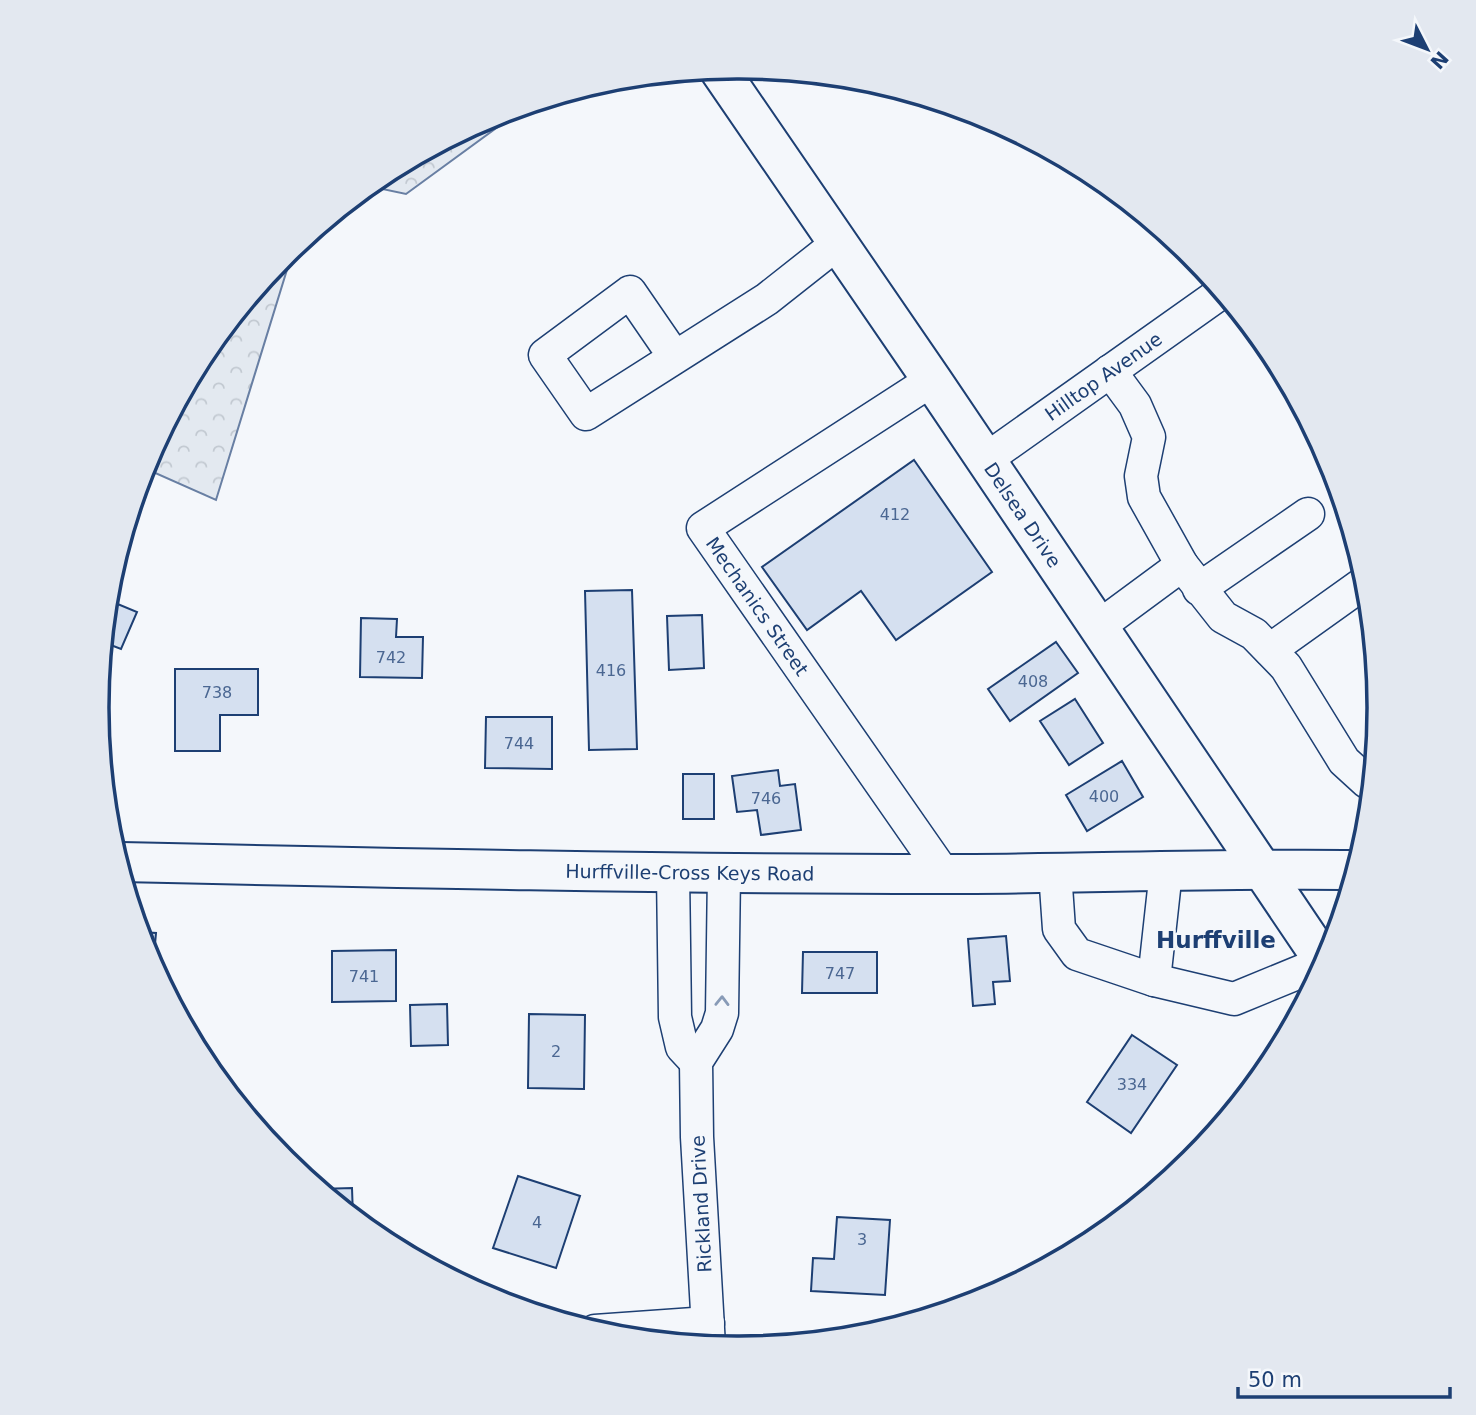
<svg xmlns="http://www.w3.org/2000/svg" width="1476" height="1415" font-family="'DejaVu Sans',sans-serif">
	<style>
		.forest { fill: url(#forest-crowns); stroke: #687fa3; stroke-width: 2 }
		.building { fill: #d5e0f0; stroke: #1d3f73; stroke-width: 2 }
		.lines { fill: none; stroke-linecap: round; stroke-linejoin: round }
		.minor-casing { stroke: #1d3f73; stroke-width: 35 }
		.major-casing { stroke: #1d3f73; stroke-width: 42 }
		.minor { stroke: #f4f7fb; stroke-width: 32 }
		.major { stroke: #f4f7fb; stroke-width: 38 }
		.oneway { stroke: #889bb7 }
		.labels { text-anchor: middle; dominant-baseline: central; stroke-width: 5; stroke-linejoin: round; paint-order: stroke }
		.number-label { font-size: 16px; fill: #4b6792 }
		.street-label { font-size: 19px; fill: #1d3f73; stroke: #f4f7fb }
		.quarter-label { font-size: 23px; font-weight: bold; fill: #1d3f73; stroke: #f4f7fb }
		.rim { fill: none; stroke: #1d3f73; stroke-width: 3.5 }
	</style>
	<defs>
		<pattern id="forest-crowns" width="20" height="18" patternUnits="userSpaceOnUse" patternTransform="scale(1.75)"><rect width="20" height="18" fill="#e3e9f0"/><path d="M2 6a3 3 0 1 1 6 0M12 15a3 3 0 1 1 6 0" fill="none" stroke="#c2c9d1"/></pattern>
	</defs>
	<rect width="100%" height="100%" fill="#f4f7fb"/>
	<!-- forest -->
	<g class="forest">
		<polygon points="529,104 406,194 368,186 382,174 493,115"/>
		<polygon points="294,247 216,500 144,468 205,351 285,254"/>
	</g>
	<!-- building -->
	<g class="building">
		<polygon points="914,460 992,572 896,640 861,591 807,630 762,567"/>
		<polygon points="632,590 637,749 589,750 585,591"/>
		<polygon points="108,600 137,612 121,649 103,642"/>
		<polygon points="702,615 704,668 669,670 667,616"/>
		<polygon points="361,618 397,619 396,637 423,637 422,678 360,677"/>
		<polygon points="1056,642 1078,673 1010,721 988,689"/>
		<polygon points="175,669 258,669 258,715 220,715 220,751 175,751"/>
		<polygon points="1075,699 1103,743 1069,765 1040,721"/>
		<polygon points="486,717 552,717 552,769 485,768"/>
		<polygon points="1122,761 1143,797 1087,831 1066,795"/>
		<polygon points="778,770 780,786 795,784 801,830 761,835 757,810 737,812 732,776"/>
		<rect x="683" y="774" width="31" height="45"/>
		<polygon points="140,932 156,933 153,967 146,952"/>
		<polygon points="1006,936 1010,981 993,982 995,1004 973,1006 968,939"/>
		<polygon points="396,950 396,1001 332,1002 332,951"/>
		<polygon points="803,952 877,952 877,993 802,993"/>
		<polygon points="447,1004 448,1045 411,1046 410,1005"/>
		<polygon points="529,1014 585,1015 584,1089 528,1088"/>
		<polygon points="1132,1035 1177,1065 1131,1133 1087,1102"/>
		<polygon points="1265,1071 1253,1085 1250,1081"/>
		<polygon points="518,1176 580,1196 556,1268 493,1248"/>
		<polygon points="352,1188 353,1217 320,1189"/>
		<polygon points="837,1217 890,1220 885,1295 811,1291 813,1258 834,1259"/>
	</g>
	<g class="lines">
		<defs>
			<g id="minor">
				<polyline points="674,356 630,292 545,355 586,414 767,299 838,243"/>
				<polyline points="1110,371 1135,405 1149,437 1141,476 1144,497 1182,565"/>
				<path id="s1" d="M 932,380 L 703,528 L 944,874"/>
				<path id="s2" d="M 985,460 L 1222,292"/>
				<polyline points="1199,589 1308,514"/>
				<polyline points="1098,627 1182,565 1223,617 1254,634 1286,667 1344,761 1367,782 1372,783"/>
				<polyline points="1270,650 1361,585"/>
				<polyline points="1055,872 1059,929 1077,954 1154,980 1234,999 1324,962"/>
				<polyline points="673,873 675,1017 682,1047 696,1062"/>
				<polyline points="1154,980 1166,871"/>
				<polyline points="595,1331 708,1323"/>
				<polyline points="709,1346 697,1137 696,1062 717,1029 722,1013 724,873"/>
			</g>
			<g id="major">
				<path id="s3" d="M 718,68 L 932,380 L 1325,963"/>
				<path id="s4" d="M 118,862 C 392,868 665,874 939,874 C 1078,874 1216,868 1355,870"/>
			</g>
		</defs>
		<!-- minor casing -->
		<use href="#minor" class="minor-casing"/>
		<!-- major casing -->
		<use href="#major" class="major-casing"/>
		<!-- minor -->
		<use href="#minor" class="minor"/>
		<!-- major -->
		<use href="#major" class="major"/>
	</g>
	<!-- one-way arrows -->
	<defs><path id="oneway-chevron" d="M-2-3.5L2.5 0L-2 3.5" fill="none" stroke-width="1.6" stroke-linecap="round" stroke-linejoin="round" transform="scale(1.75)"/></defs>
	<use class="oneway" href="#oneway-chevron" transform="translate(722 1001) rotate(-89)"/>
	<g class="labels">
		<!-- number labels -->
		<g class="number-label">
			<text x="895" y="514">412</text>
			<text x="391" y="657">742</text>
			<text x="611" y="670">416</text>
			<text x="1033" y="681">408</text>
			<text x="217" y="692">738</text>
			<text x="519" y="743">744</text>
			<text x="1104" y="796">400</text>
			<text x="766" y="798">746</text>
			<text x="840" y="973">747</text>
			<text x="364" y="976">741</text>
			<text x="556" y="1051">2</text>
			<text x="1132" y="1084">334</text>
			<text x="537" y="1222">4</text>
			<text x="862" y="1239">3</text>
		</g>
		<!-- street labels -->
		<g class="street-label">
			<text stroke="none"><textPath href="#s2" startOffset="145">Hilltop Avenue</textPath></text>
			<text stroke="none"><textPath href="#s3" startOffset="541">Delsea Drive</textPath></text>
			<text stroke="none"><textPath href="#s1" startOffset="368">Mechanics Street</textPath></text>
			<text stroke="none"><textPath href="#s4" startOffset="572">Hurffville-Cross Keys Road</textPath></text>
			<text transform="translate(701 1204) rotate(-93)">Rickland Drive</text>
		</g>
		<!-- quarter labels -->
		<g class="quarter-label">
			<text x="1216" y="940">Hurffville</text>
		</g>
	</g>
	<!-- crop -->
	<path d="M0 0H1476V1415H0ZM737 79H739A628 628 0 0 1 1367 707V708A628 628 0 0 1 739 1336H737A628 628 0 0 1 109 708V707A628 628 0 0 1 737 79Z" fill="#e3e8f0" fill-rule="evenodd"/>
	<path class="rim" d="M737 79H739A628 628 0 0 1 1367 707V708A628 628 0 0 1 739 1336H737A628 628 0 0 1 109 708V707A628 628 0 0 1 737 79Z"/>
	<!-- north arrow -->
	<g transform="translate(1427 49) rotate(132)" stroke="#f4f7fb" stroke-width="5" paint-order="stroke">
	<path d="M0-5L12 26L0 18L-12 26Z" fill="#1d3f73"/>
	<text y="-10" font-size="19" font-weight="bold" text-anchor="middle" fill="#1d3f73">N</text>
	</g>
	<!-- scale -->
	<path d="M1238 1387v10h212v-10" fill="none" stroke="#1d3f73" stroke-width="3.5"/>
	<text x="1248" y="1387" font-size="21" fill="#1d3f73" stroke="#f4f7fb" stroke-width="5" paint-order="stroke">50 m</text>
</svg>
